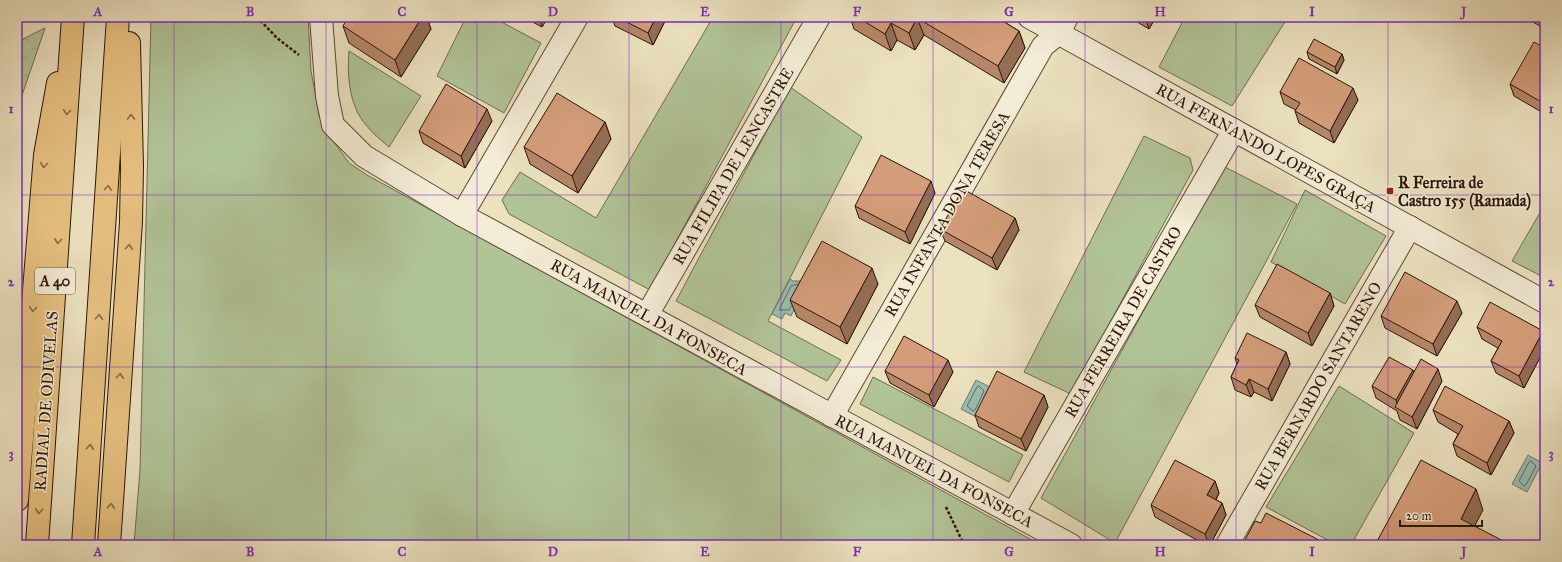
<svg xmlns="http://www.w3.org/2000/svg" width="1562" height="562" font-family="'IM FELL Great Primer',serif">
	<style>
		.green { fill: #b1c497; stroke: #6e6d50 }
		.forest { fill: url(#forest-crowns); stroke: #6e6d50 }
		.water { fill: #99beb1; stroke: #6d7b6d }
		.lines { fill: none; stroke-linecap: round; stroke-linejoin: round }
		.shore { stroke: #626a5c; stroke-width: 1 }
		.minor-casing { stroke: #5c4936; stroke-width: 24 }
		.trunk-casing { stroke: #2c1608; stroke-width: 24 }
		.path { stroke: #2c1608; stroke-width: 2.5; stroke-dasharray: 3 2; stroke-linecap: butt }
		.minor { stroke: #f3ecd6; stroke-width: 22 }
		.trunk { stroke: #e6c180; stroke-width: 22 }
		.wall { fill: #b58768; stroke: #2c1608 }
		.shaded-wall { fill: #946e55; stroke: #2c1608 }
		.building { fill: #d39d79; stroke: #2c1608 }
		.oneway { stroke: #896c44 }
		.grid { fill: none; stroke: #7b2cbf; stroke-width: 1; stroke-opacity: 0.55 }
		.poi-dot { fill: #8f2418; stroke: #f3ecd6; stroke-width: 1.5 }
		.labels { text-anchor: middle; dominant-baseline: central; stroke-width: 3; stroke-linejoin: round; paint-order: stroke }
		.shield { fill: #f3ecd6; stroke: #685646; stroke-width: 1 }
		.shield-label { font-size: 15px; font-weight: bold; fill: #2c1608 }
		.street-label { font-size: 16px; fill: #2c1608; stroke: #f3ecd6 }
		.poi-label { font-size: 16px; font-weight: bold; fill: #2c1608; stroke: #f3ecd6; text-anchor: start }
		.neatline { fill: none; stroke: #7b2cbf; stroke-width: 1.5 }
		.grid-label { font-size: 13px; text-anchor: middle; font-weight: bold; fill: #7b2cbf }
	</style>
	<defs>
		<pattern id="forest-crowns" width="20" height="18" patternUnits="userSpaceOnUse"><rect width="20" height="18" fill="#b1c497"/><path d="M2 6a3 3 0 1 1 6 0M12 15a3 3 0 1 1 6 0" fill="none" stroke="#98a881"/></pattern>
	</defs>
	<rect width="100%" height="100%" fill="#ece2c0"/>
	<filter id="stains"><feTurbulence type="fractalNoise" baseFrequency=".005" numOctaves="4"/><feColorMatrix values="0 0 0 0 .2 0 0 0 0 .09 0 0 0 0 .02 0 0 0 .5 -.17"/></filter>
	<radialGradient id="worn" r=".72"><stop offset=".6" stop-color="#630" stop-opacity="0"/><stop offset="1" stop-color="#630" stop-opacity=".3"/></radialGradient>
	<!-- green -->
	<g class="green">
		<polygon points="151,17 235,17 239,20 242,17 308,17 311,71 319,115 334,142 349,163 367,175 1041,545 134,545 140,470"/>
		<polygon points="466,17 492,17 541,43 504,113 437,76"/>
		<polygon points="713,17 797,17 650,290 509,214 502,200 520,172 596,218"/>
		<polygon points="1185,17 1288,17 1232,106 1159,67"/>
		<path d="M 349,51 L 421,96 L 389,147 C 381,140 372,133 366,125 C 349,106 347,75 349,51 Z"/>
		<polygon points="790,87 862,137 768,321 841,360 827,381 676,301"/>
		<polygon points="1144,136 1190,158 1193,170 1071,394 1024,372"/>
		<polygon points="1223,166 1297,204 1115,543 1041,498"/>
		<polygon points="1305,190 1386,236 1345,304 1271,262"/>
		<polygon points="1545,204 1545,278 1512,261"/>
		<polygon points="873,377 1023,455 1009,482 860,404"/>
		<polygon points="1339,386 1414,433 1351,545 1337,545 1266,507"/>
	</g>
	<!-- forest -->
	<polygon class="forest" points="45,28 18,107 17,170 17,42"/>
	<!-- water -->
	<g class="water">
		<polygon points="790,279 793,281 805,281 803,291 791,316 785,313 782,319 772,314"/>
		<polygon points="976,380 990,387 976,417 961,409"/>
		<polygon points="1528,455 1542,463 1527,492 1512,484"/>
	</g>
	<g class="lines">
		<!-- shore -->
		<g class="shore">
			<polyline points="791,306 789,310 779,310 791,286 798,284"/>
			<polygon points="979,386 984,391 975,410 973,411 967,406 977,387"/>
			<polygon points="1531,461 1536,466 1526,485 1524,486 1519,481 1529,462"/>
		</g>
		<defs>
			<g id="minor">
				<polyline points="321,17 327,96 333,125 364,156 462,215 1071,545"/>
				<polyline points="1029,17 1545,302"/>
				<polyline points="462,215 577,17"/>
				<polyline points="647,315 819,17"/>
				<polyline points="832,416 1043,46 1059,33 1067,17"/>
				<polyline points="1013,514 1234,130"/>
				<polyline points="1227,545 1410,227"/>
			</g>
			<g id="trunk">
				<polyline points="17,500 45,155 58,83"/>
				<polyline points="37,545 73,17"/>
				<polyline points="83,545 118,17"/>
				<polyline points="109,545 131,222 132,166 129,43"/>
			</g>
		</defs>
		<!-- minor casing -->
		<use href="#minor" class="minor-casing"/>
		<!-- trunk casing -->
		<use href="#trunk" class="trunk-casing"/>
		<!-- path -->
		<g class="path">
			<polyline points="257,17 277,38 299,55"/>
			<polyline points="946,507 964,545"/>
		</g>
		<!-- minor -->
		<use href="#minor" class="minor"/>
		<!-- trunk -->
		<use href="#trunk" class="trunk"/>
	</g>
	<!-- wall -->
	<g class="wall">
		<polygon points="523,17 548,17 542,27"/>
		<polygon points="612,17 667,17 653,45 615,26"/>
		<polygon points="850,17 996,17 1019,31 1025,48 1004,83 924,35 915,50 897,40 891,51 854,29"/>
		<polygon points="1129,17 1156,17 1149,29"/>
		<polygon points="1531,17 1545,17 1545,29 1533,22"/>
		<polygon points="429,24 431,29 401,77 349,43 343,26"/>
		<polygon points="1545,48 1545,114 1514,96 1510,84"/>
		<polygon points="1307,52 1342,54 1344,60 1337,74 1309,59"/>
		<polygon points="1280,92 1358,100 1334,143 1299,123 1295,111 1296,110 1284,104"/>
		<polygon points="492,121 465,168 423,143 419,131"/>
		<polygon points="605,122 611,139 578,193 530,164 524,147"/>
		<polygon points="935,193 910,244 859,218 855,206"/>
		<polygon points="1015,218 1019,230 997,270 945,241 940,229"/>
		<polygon points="878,284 847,344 797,317 790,300"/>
		<polygon points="1330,293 1334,306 1312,346 1260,317 1255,305"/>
		<polygon points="1462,313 1437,356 1385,328 1381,316"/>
		<polygon points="1477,327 1543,331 1545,336 1545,348 1524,388 1496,373 1491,361 1498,348 1482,339"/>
		<polygon points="1286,352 1290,364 1272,401 1254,392 1251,397 1235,390 1231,377 1237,364 1235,358"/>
		<polygon points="1413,370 1414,373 1442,381 1417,429 1400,420 1397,411 1376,398 1372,386"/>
		<polygon points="885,371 953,372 934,407 890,383"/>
		<polygon points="1044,395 1048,407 1026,451 979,427 975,415"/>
		<polygon points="1433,410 1509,421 1514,433 1491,475 1457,456 1453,444 1458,434 1438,422"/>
		<polygon points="1215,481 1219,493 1216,500 1222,503 1226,515 1210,545 1206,545 1155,517 1151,505"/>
	</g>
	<!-- shaded-wall -->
	<g class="shaded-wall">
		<polygon points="422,17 433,17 429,24 431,29 401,77 395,60"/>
		<polygon points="539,17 548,17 542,27"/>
		<polygon points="656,17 667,17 653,45 648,33"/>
		<polygon points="1145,17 1156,17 1149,29"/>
		<polygon points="917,18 924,35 915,50 909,33"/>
		<polygon points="891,23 897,40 891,51 885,34"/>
		<polygon points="1019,31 1025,48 1004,83 998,66"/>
		<polygon points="1342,54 1344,60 1337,74 1335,67"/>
		<polygon points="1353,88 1358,100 1334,143 1330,131"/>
		<polygon points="487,109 492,121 465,168 461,156"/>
		<polygon points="605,122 611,139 578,193 572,176"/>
		<polygon points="931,181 935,193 910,244 905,232"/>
		<polygon points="1015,218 1019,230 997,270 992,258"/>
		<polygon points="872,268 878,284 847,344 840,327"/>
		<polygon points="1330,293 1334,306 1312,346 1308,333"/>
		<polygon points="1457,301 1462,313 1437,356 1433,344"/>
		<polygon points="1543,331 1545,336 1545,348 1524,388 1519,376"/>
		<polygon points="1286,352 1290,364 1272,401 1268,389"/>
		<polygon points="948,360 953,372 934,407 929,395"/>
		<polygon points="1438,369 1442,381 1417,429 1412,417"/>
		<polygon points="1413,370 1417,383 1399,409 1396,400"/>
		<polygon points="1249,379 1254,392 1251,397 1246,385"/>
		<polygon points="1044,395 1048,407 1026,451 1021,439"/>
		<polygon points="1509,421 1514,433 1491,475 1487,463"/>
		<polygon points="1215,481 1219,493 1212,507 1207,495"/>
		<polygon points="1476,489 1483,510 1468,539 1461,519"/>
		<polygon points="1222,503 1226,515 1210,545 1209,545 1205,534"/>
		<polygon points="1319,540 1321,545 1316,545"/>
	</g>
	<!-- building -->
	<g class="building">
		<polygon points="348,17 422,17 395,60 343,26"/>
		<polygon points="617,17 656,17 648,33"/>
		<polygon points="857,17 996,17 1019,31 998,66 917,18 909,33 891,23 885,34"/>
		<polygon points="1314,39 1342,54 1335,67 1307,52"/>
		<polygon points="1534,42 1545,48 1545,104 1510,84"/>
		<polygon points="1299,58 1353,88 1330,131 1295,111 1300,103 1280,92"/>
		<polygon points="446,84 487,109 461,156 419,131"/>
		<polygon points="557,93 605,122 572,176 524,147"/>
		<polygon points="881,155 931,181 905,232 855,206"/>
		<polygon points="963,189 1015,218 992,258 940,229"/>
		<polygon points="822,241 872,268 840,327 790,300"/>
		<polygon points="1277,264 1330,293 1308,333 1255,305"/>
		<polygon points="1405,272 1457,301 1433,344 1381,316"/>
		<polygon points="1490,302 1543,331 1519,376 1491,361 1502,341 1477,327"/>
		<polygon points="1247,333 1286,352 1268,389 1249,379 1246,385 1231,377 1239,360 1235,358"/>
		<polygon points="904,336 948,360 929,395 885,371"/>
		<polygon points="1389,357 1413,370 1396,400 1372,386"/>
		<polygon points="1421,359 1438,369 1412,417 1395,407"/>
		<polygon points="997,371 1044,395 1021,439 975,415"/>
		<polygon points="1445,386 1509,421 1487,463 1453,444 1463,426 1433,410"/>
		<polygon points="1175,460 1215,481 1207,495 1222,503 1205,534 1151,505"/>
		<polygon points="1421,460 1476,489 1461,519 1511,545 1375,545"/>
		<polygon points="1266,513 1319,540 1316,545 1249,545 1244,542 1255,521 1261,523"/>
	</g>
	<!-- one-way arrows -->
	<defs><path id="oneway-chevron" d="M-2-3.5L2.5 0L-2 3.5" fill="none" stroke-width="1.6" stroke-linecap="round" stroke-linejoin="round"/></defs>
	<g class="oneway">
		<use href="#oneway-chevron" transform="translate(67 112) rotate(94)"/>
		<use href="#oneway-chevron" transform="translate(131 117) rotate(-91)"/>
		<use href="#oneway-chevron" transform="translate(44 165) rotate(95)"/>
		<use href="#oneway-chevron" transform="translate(108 188) rotate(-86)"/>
		<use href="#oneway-chevron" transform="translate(58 241) rotate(94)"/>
		<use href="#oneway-chevron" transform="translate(129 247) rotate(-86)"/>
		<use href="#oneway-chevron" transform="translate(33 309) rotate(94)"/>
		<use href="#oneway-chevron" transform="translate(99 317) rotate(-86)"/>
		<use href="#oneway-chevron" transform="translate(120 376) rotate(-86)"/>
		<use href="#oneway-chevron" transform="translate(90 447) rotate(-86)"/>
		<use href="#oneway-chevron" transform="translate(111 506) rotate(-86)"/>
		<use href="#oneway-chevron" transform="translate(39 511) rotate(93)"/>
	</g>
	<!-- grid -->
	<path class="grid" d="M 174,17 L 174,545M 326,17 L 326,545M 477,17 L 477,545M 629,17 L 629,545M 781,17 L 781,545M 933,17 L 933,545M 1085,17 L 1085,545M 1236,17 L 1236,545M 1388,17 L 1388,545M 17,195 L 1545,195M 17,367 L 1545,367"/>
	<!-- markers -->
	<rect class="poi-dot" x="1386" y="187" width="8" height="8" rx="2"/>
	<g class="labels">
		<!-- shield labels -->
		<rect class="shield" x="35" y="268" width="40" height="26" rx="3"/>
		<g class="shield-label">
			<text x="55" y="281">A 40</text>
		</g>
		<!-- street labels -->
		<g class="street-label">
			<text transform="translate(1266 148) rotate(29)">RUA FERNANDO LOPES GRAÇA</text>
			<text transform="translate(733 166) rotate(-60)">RUA FILIPA DE LENCASTRE</text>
			<text transform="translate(947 214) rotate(-60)">RUA INFANTA DONA TERESA</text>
			<text transform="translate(649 317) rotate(29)">RUA MANUEL DA FONSECA</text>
			<text transform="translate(1123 322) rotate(-60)">RUA FERREIRA DE CASTRO</text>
			<text transform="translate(1318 386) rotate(-60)">RUA BERNARDO SANTARENO</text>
			<text transform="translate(46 401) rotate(-86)">RADIAL DE ODIVELAS</text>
			<text transform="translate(934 471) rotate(28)">RUA MANUEL DA FONSECA</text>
		</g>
		<!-- poi labels -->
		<g class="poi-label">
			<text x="1398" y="182">R Ferreira de<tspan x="1398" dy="18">Castro 155 (Ramada)</tspan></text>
		</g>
	</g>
	<!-- margin -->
	<rect width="1562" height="562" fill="none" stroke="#ece2c0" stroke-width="44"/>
	<!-- scale -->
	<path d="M1400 520v6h82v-6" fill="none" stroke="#2c1608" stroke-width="2"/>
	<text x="1406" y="520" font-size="12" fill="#2c1608" stroke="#f3ecd6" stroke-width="3" paint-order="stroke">20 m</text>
	<rect x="22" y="22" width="1518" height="518" class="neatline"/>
	<g class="grid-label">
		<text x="98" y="16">A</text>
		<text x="250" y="16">B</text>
		<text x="402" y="16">C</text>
		<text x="553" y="16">D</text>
		<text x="705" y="16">E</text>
		<text x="857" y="16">F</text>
		<text x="1009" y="16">G</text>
		<text x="1160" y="16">H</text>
		<text x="1312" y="16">I</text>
		<text x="1464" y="16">J</text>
		<text x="11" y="113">1</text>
		<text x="1551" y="113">1</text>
		<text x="11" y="286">2</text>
		<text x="1551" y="286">2</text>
		<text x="11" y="458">3</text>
		<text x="1551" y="458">3</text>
		<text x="98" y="556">A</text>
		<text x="250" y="556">B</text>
		<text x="402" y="556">C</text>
		<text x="553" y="556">D</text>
		<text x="705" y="556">E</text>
		<text x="857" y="556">F</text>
		<text x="1009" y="556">G</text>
		<text x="1160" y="556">H</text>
		<text x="1312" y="556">I</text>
		<text x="1464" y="556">J</text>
	</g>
	<rect width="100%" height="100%" filter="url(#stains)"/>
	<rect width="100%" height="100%" fill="url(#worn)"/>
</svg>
